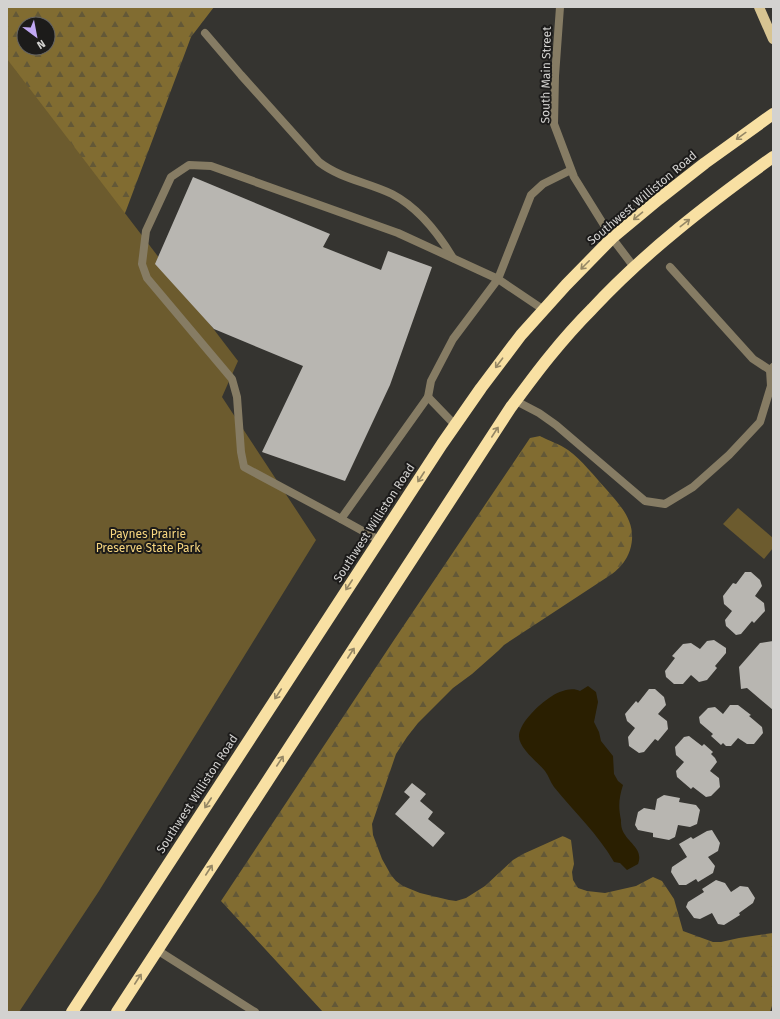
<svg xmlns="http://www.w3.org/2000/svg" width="780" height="1019" font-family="'Fira Sans',sans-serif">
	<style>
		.forest { fill: url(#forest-firs); fill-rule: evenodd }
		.park { fill: #6c5b2e }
		.water { fill: #2a1f01 }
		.building { fill: #b8b6b1 }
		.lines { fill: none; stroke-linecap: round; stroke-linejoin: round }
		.lane { stroke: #867c64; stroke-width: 8 }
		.street { stroke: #867c64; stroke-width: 8 }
		.primary { stroke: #d7c492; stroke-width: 10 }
		.highway { stroke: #f8e0a3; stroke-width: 12 }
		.oneway { stroke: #958765 }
		.labels { text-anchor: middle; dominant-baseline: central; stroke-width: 4; stroke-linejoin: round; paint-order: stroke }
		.street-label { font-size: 12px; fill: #d3d2d0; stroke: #1c1b1a }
		.park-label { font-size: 12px; fill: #f6d57f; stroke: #1c1b1a }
	</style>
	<defs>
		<pattern id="forest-firs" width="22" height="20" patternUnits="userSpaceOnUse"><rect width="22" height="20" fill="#816c31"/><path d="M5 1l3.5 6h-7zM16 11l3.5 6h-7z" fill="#635837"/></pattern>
	</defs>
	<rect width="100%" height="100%" fill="#353430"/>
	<!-- forest -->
	<g class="forest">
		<path d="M 7,7 L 214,7 L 191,37 L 115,240 L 7,157 ZM 24,24 L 48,24 L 48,48 L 24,48 Z"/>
		<path d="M 540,436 C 549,441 560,444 568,450 C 582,460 594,476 606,489 C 622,507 638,524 630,550 C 626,561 621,567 612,574 L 504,645 L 498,651 L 472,674 L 453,688 L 418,723 L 407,737 L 396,754 L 372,824 L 373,835 L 382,859 L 391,875 L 396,881 L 403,886 L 420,893 L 449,900 L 456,901 L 466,898 L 485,886 L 513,860 L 523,854 L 563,836 L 571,840 L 574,864 L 572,872 L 573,880 L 578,888 L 587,891 L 605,893 L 636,886 L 653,877 L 662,881 L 674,899 L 683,931 L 713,942 L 721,942 L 739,938 L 773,933 L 773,1003 L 770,1012 L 323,1012 L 221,901 L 394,640 L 530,438 Z"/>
	</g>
	<!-- park -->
	<g class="park">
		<polygon points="7,59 238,361 222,397 316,540 99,891 19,1012 7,1012"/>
		<polygon points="738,508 773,538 773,548 764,559 723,524"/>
	</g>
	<!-- water -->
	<path class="water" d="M 588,686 L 596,692 L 598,702 L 594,722 L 599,732 L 601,741 L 613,756 L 614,774 L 618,781 L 623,785 C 619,798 618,806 621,820 C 621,823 621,826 622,829 C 627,843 644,848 638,864 L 627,870 L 620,863 L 614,862 C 598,834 575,813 554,787 C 550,782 549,776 545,771 C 538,762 518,748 519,735 C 521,721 539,705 549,698 C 557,692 571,686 580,691 Z"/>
	<!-- building -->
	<g class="building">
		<polygon points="193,177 330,234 323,247 381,270 388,251 432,267 390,385 345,481 262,452 303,366 214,329 155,264"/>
		<polygon points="745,572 751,572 760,580 762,586 755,596 764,603 765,611 754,623 752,621 741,634 736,635 726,626 725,620 732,611 724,604 723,596 733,583 736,584"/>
		<polygon points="714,640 726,648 726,653 715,666 717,668 707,680 699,682 691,675 683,684 674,684 666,677 665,671 675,658 672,656 683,644 691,643 700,649 707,641"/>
		<polygon points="773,641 773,710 747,688 741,689 739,667 760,643"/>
		<polygon points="649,689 655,689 664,697 666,705 658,714 667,721 668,729 658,741 655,739 644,752 639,753 629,746 628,737 635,728 627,721 625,714 636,701 638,703"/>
		<polygon points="730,705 738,705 751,715 749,716 762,727 763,733 754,744 747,744 738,738 731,746 726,746 723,743 721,745 711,736 713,734 700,723 699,717 708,708 715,707 723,714"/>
		<polygon points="689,736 702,746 704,744 713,752 711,754 715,758 717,762 710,771 719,778 720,787 711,796 706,797 693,787 691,789 677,777 676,771 684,762 676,755 675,747 684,737"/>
		<polygon points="412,783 426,794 420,801 433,812 428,819 445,833 433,847 395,814 410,797 404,792"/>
		<polygon points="664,795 680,798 679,802 696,805 700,810 697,824 690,827 678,825 675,837 669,840 653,837 653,833 638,830 635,825 638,812 644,808 655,810 657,799"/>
		<polygon points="712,830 720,843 718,851 708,857 715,866 713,873 698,882 696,879 686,885 679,885 671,872 672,867 687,857 679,844 691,837 693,839 707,831"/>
		<polygon points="716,880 725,883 731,892 740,886 748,887 755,898 753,903 739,913 740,915 724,925 718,924 712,913 700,919 694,918 686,907 688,902 704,892 702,889"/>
	</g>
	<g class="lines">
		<!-- lane -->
		<g class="lane">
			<path d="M 205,33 L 241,75 L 319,162 C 341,179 367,182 392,194 C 419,208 438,233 453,258"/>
			<polyline points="670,267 753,359 770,370"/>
			<polyline points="544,310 498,279 398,233 211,166 189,165 171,177 146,231 142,264 147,278 232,379 237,397 241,452 244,467 341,519 428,397 431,381 453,339 498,279 531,195 543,184 571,170"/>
			<polyline points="428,397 455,425"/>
			<polyline points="516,401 539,413 556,425 645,501 665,504 693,487 729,455 760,422 771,386 770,370 773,367"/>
			<polyline points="341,519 379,540"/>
		</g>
		<!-- street -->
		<g class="street">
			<polyline points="560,7 555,76 554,124 574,177 612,238 634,267"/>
			<polyline points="157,950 255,1012"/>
		</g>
		<!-- primary -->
		<polyline class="primary" points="759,7 773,39"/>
		<!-- highway -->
		<g class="highway">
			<polyline points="72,1012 442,444 481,388 521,335 566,285 612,238 659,199 705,163 773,114"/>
			<path d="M 117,1012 L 511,407 C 524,390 536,373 550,356 C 563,340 577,324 592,309 C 646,251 709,203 773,157"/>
		</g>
	</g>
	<!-- one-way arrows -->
	<defs><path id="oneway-shaft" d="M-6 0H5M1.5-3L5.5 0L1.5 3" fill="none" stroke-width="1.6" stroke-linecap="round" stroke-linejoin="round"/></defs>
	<g class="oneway">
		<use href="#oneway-shaft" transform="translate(741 136) rotate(144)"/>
		<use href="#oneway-shaft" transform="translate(638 216) rotate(140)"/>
		<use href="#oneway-shaft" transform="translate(685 223) rotate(-38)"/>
		<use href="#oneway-shaft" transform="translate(585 265) rotate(135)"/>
		<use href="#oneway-shaft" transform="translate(499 363) rotate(127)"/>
		<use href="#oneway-shaft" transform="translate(495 432) rotate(-57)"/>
		<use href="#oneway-shaft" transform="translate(421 477) rotate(123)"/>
		<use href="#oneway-shaft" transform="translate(349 585) rotate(123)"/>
		<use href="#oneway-shaft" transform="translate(351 653) rotate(-57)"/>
		<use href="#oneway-shaft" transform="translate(278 694) rotate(123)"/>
		<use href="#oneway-shaft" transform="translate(280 761) rotate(-57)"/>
		<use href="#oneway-shaft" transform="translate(208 803) rotate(123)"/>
		<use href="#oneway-shaft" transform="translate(209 870) rotate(-57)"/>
		<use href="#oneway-shaft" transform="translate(138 979) rotate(-57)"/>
	</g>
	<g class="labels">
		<!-- street labels -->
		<g class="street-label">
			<text transform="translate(546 75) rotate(-89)">South Main Street</text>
			<text transform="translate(642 198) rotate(-40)">Southwest Williston Road</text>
			<text transform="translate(374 523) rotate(-57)">Southwest Williston Road</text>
			<text transform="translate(197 794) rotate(-57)">Southwest Williston Road</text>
		</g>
		<!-- park labels -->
		<g class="park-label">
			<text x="148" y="534">Paynes Prairie<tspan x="148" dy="14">Preserve State Park</tspan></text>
		</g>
	</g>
	<!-- border -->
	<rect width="780" height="1019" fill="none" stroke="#d3d2d0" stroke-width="16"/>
	<!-- north arrow -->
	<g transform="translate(36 36) rotate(148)"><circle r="19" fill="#1c1b1a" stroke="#656463"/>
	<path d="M0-3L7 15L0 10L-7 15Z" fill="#c1a8f3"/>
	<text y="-6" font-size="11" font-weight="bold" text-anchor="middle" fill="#d3d2d0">N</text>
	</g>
</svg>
